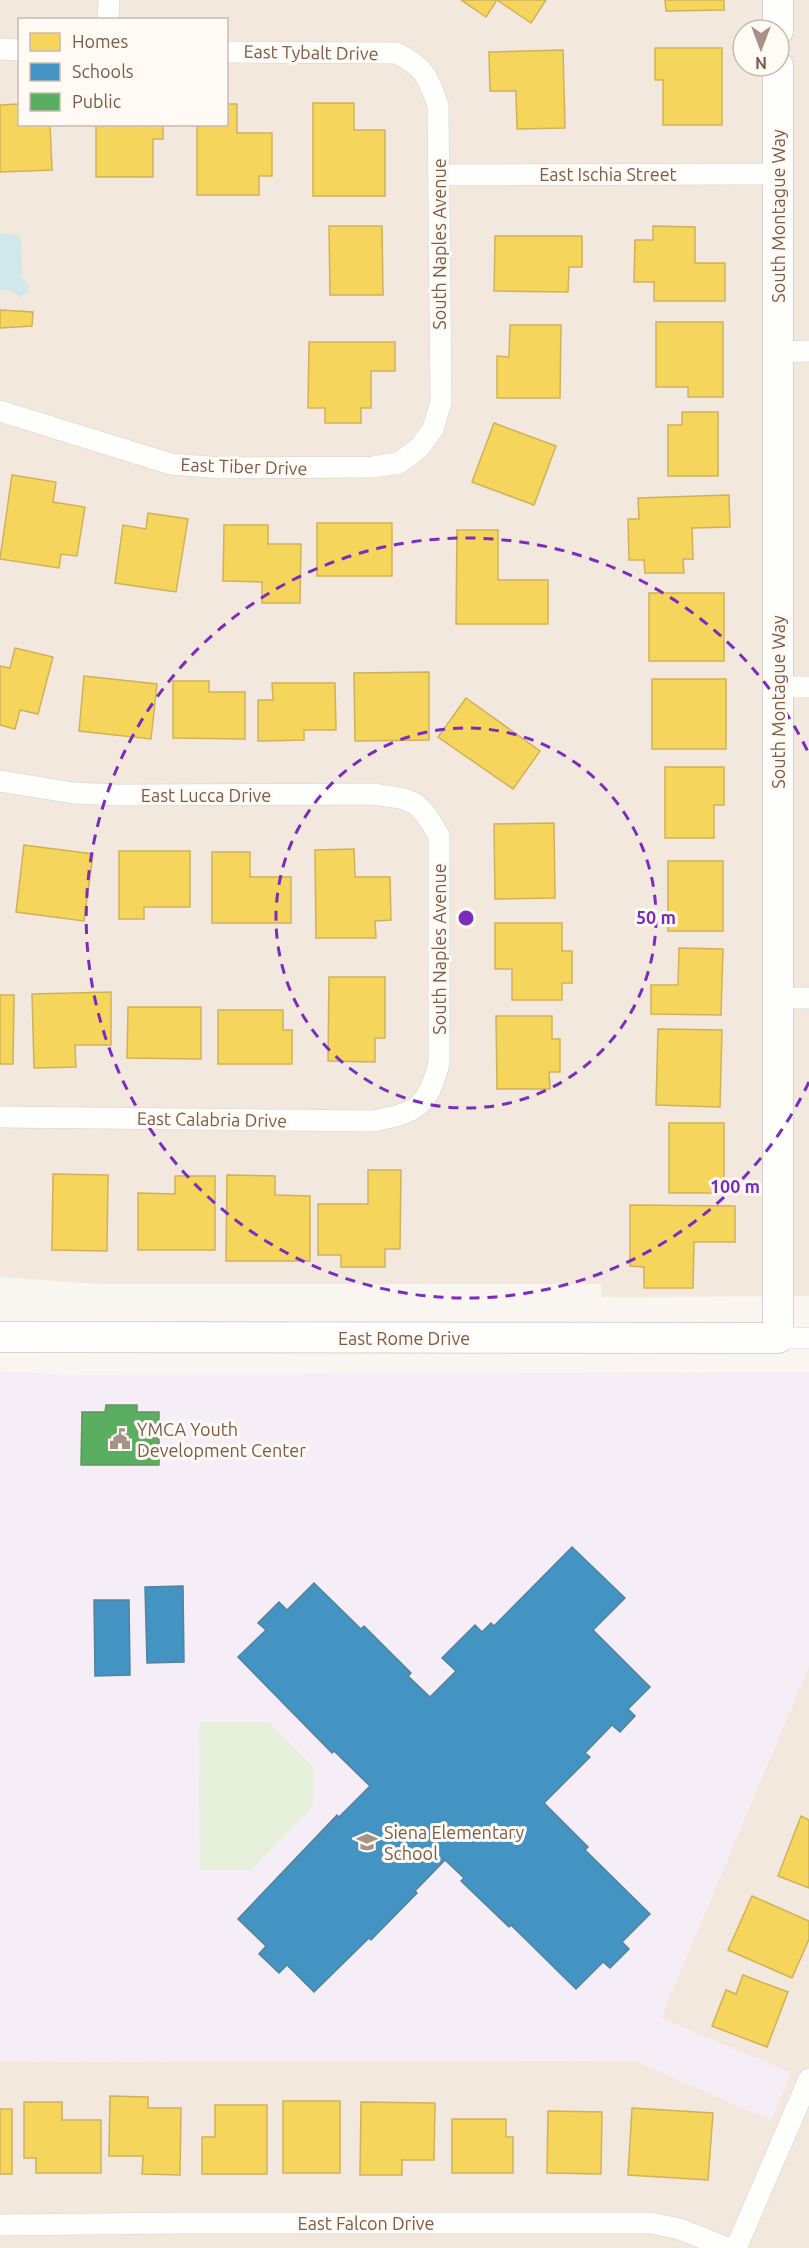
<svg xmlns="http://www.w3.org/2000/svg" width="809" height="2248" font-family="Ubuntu,sans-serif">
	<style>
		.residential { fill: #f2e8de; fill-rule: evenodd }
		.education { fill: #f6eef6 }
		.green { fill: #e7f0db }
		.water { fill: #d0e8ea }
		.homes { fill: #f6d55c; stroke: #d1b158; stroke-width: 1.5 }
		.schools { fill: #4393c3; stroke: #5482a0; stroke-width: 1.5 }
		.public { fill: #5aae61; stroke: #64955b; stroke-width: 1.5 }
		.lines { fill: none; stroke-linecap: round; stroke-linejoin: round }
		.street-casing { stroke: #d7d1cb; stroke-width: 22 }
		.secondary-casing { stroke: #d9d2cb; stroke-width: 32 }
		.street { stroke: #fefefd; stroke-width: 21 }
		.secondary { stroke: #fefefd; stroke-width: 30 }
		.ring { fill: none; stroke: #7b2cbf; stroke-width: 3; stroke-dasharray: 10 8 }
		.labels { text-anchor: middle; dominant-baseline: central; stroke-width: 6; stroke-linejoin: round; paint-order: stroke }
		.street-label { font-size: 18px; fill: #7a5c4d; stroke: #fffaf3 }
		.poi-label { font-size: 18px; fill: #7a5c4d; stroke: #fffaf3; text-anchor: start }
		.centre { fill: #7b2cbf; stroke: #fffaf3; stroke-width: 3 }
		.ring-label { font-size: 18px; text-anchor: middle; font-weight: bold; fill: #7b2cbf; stroke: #fffaf3; stroke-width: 6; stroke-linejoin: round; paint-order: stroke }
	</style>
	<rect width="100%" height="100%" fill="#f9f5f0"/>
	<!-- residential -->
	<g class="residential">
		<path d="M 0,0 L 809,0 L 809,1296 L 602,1297 L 601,1284 L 100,1284 L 0,1277 ZM 20,20 L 226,20 L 226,124 L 20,124 ZM 743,30 L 779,30 L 779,66 L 743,66 Z"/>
		<polygon points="809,1666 809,2248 0,2248 0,2062 635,2061 771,2120 791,2073 660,2018"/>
	</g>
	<!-- education -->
	<polygon class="education" points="0,1371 68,1375 809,1372 809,1666 661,2018 791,2073 771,2120 635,2061 0,2062"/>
	<!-- green -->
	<polygon class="green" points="199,1722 268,1722 313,1766 313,1806 251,1870 200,1870"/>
	<!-- water -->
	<polygon class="water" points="0,234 19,235 21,240 22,277 28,285 29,291 20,297 10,291 0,290"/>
	<!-- homes -->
	<g class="homes">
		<polygon points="461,0 546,0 531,23 497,0 486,17"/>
		<polygon points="665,0 724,0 724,10 666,11"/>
		<polygon points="655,48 722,48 722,125 663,125 663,80 655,80"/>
		<polygon points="563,50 565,128 517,129 516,91 490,91 489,52"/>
		<polygon points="313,103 354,103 354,130 385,130 385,196 313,196"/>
		<polygon points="19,104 20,124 50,124 52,170 0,172 0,105"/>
		<polygon points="226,104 237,104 237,133 272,133 272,176 259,176 259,195 197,195 197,124 226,124"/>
		<polygon points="96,124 163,124 163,139 153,139 153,177 96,177"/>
		<polygon points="329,226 382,226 383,295 330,295"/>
		<polygon points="653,226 695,227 695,263 725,263 725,301 654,301 654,282 634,282 635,240 653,240"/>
		<polygon points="495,236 582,236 582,267 569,267 568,292 494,291"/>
		<polygon points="0,310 33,312 32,326 0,328"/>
		<polygon points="656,322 723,322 723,397 688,397 688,387 656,387"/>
		<polygon points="510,325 561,325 560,398 497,398 497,356 509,357"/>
		<polygon points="309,342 395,342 395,371 371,371 371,408 361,408 361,423 325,423 325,408 308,408"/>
		<polygon points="682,412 718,412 718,476 668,476 668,425 682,425"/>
		<polygon points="494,423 556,446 534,505 472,482"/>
		<polygon points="12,475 56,482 53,502 85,507 77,556 61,554 59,568 0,559"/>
		<polygon points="729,495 730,527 692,528 693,559 683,559 684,573 645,573 644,560 629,560 628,519 639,519 638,498"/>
		<polygon points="148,513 188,519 176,592 115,583 123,525 146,529"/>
		<rect x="317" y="523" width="75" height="53"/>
		<polygon points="224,525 268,525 268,544 301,544 300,603 262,603 262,582 223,581"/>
		<polygon points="457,530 498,530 498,580 548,580 548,624 456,624"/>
		<rect x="649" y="593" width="75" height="68"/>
		<polygon points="15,648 53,657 38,714 20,710 15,729 0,725 0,666 10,668"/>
		<polygon points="429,672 429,740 355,741 354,673"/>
		<polygon points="84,676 157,684 151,739 79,731"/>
		<rect x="652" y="679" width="74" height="70"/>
		<polygon points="173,681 209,681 209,692 245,692 245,739 173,738"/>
		<polygon points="272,683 335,683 336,730 304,730 304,740 258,741 258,700 273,700"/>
		<polygon points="466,698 540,751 513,789 438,737"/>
		<polygon points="665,767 724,767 724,805 714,805 714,838 665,838"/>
		<polygon points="554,823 555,898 495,899 494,824"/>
		<polygon points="24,845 93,854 84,921 16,912"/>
		<polygon points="354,849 355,877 390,877 391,920 375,921 376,938 316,938 315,850"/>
		<polygon points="119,851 190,851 190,907 144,907 144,919 119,919"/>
		<polygon points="212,852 250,852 250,877 291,877 291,923 212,923"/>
		<rect x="668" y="861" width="55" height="70"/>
		<polygon points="495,923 562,923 562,951 572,951 572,983 562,983 562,1000 512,1000 512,969 495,969"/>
		<polygon points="679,948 723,949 721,1015 651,1014 651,985 678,985"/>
		<polygon points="329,977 385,977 385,1038 375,1038 375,1062 328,1061"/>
		<polygon points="111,992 111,1045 75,1045 76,1067 34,1068 32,994"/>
		<polygon points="0,995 14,995 13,1064 0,1064"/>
		<polygon points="128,1007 201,1007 201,1059 127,1058"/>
		<polygon points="218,1010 283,1010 283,1030 292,1030 292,1064 218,1064"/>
		<polygon points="496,1016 552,1016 552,1039 560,1039 560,1072 549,1072 550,1089 497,1089"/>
		<polygon points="658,1029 722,1030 720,1107 656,1105"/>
		<rect x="669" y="1123" width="55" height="70"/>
		<polygon points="368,1170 401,1170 400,1249 385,1249 385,1267 341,1267 341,1255 318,1255 318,1204 368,1204"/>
		<polygon points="53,1174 108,1175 107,1251 52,1250"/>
		<polygon points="227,1175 275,1176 275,1195 310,1196 310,1261 226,1261"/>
		<polygon points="175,1176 215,1176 215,1250 138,1250 138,1193 175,1194"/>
		<polygon points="630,1205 735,1206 735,1242 694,1242 693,1288 644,1288 644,1267 630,1266"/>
		<polygon points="801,1816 809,1820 809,1888 778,1876"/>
		<polygon points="752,1896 809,1921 809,1939 792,1978 728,1950"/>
		<polygon points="743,1975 788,1992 767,2047 712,2026 726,1990 736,1994"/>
		<polygon points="110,2096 148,2097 148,2108 181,2108 180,2175 142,2174 143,2156 109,2156"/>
		<rect x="283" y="2101" width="57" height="72"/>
		<polygon points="24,2102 62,2102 62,2120 101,2120 101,2173 36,2173 36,2158 24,2158"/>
		<polygon points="361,2102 435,2103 434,2160 402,2160 402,2175 360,2175"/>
		<polygon points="215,2105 267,2105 267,2174 202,2174 202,2137 215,2137"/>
		<polygon points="632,2108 713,2113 708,2180 628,2175"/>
		<rect x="0" y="2109" width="12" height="65"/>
		<polygon points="548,2111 602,2112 601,2174 547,2173"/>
		<polygon points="452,2119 506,2119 506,2137 513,2137 513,2173 452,2173"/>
	</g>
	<!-- schools -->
	<g class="schools">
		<polygon points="572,1547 625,1598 593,1630 650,1687 628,1709 635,1716 620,1732 612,1725 585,1753 590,1757 544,1803 588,1847 585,1850 650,1914 622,1942 629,1949 610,1968 603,1962 576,1989 511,1925 509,1927 461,1881 464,1878 445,1860 415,1891 417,1893 371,1940 369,1938 314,1992 287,1965 279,1973 259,1954 266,1946 238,1919 337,1815 339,1817 370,1786 334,1751 332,1753 238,1657 266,1630 258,1623 279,1602 287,1610 314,1583 361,1629 364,1626 411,1673 408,1676 430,1697 456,1671 442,1658 475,1625 482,1632 491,1623 494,1626"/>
		<polygon points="183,1586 184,1662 147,1663 145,1587"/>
		<polygon points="94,1600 129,1600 130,1675 95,1676"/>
	</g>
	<!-- public -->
	<polygon class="public" points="106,1405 137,1405 137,1412 159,1412 159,1465 81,1465 82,1412 105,1412"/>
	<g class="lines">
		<defs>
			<g id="street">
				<polyline points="108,20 109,0"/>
				<polyline points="0,49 20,50"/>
				<polyline points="439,175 778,174"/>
				<polyline points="778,352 809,351"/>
				<path d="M 0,411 L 171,464 L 222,468 L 373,467 L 399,463 L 419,448 L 433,429 L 441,402 L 438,105 C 427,76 425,67 396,53 L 226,52"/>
				<polyline points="778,687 809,687"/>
				<path d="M 0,781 L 74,793 L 118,795 L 372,794 C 414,800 417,797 439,836 L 439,1063 C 428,1107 416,1113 373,1121 L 0,1117"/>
				<polyline points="778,998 809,998"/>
				<polyline points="778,1338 809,1338"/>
				<polyline points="0,2225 184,2223 651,2223 680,2229 727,2248"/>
				<polyline points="736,2248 809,2079"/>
			</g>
			<g id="secondary">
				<polyline points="778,30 778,0"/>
				<polyline points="0,1337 778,1338 778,66"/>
			</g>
		</defs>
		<!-- street casing -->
		<use href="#street" class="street-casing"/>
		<!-- secondary casing -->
		<use href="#secondary" class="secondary-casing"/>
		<!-- street -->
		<use href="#street" class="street"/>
		<!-- secondary -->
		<use href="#secondary" class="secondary"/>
	</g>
	<!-- distance rings -->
	<g class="ring">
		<circle cx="466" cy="918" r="190"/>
		<path d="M809 1082A380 380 0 1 1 809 754"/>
	</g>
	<!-- icons -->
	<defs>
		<symbol id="civic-bare" viewBox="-9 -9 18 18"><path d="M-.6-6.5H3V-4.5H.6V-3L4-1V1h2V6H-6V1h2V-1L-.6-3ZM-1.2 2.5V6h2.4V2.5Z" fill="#a69286" stroke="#fffaf3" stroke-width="2.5" paint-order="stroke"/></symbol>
		<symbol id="school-bare" viewBox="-9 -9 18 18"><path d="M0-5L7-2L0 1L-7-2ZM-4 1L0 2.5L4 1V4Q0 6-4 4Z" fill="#a69286" stroke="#fffaf3" stroke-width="2.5" paint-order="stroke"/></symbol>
	</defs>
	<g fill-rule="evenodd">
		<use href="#civic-bare" x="105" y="1424" width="30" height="30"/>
		<use href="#school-bare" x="352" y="1827" width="30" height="30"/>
	</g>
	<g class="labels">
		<!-- street labels -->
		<g class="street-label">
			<text transform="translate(311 52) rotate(1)">East Tybalt Drive</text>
			<text x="608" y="174">East Ischia Street</text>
			<text transform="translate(778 216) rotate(-90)">South Montague Way</text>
			<text transform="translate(439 244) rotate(-90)">South Naples Avenue</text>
			<text transform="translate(244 466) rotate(2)">East Tiber Drive</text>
			<text transform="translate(778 702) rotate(-90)">South Montague Way</text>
			<text x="206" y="795">East Lucca Drive</text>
			<text transform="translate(439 949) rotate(-90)">South Naples Avenue</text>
			<text transform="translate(212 1119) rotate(1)">East Calabria Drive</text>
			<text x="404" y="1338">East Rome Drive</text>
			<text x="366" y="2223">East Falcon Drive</text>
		</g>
		<!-- poi labels -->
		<g class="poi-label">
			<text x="137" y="1429">YMCA Youth<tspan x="137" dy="21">Development Center</tspan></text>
			<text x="384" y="1832">Siena Elementary<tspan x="384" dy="21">School</tspan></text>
		</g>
	</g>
	<circle cx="466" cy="918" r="9" class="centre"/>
	<g class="ring-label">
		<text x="656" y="924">50 m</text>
		<text x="735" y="1193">100 m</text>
	</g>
	<!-- legend -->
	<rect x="18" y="18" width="210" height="108" fill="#fffaf3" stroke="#cabbb1" stroke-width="1.5"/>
	<rect x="30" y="33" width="30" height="18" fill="#f6d55c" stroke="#cabbb1" stroke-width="1.5"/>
	<text x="72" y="48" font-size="18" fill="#7a5c4d">Homes</text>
	<rect x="30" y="63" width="30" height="18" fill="#4393c3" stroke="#cabbb1" stroke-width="1.5"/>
	<text x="72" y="78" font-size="18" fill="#7a5c4d">Schools</text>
	<rect x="30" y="93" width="30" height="18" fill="#5aae61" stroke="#cabbb1" stroke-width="1.5"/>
	<text x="72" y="108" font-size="18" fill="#7a5c4d">Public</text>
	<!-- north arrow -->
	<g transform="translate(761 48) rotate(180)"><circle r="28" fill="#fffaf3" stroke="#cabbb1" stroke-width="1.5"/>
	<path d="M0-4.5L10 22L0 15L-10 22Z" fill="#a69286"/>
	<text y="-9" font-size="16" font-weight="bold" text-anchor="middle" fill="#7a5c4d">N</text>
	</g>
</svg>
